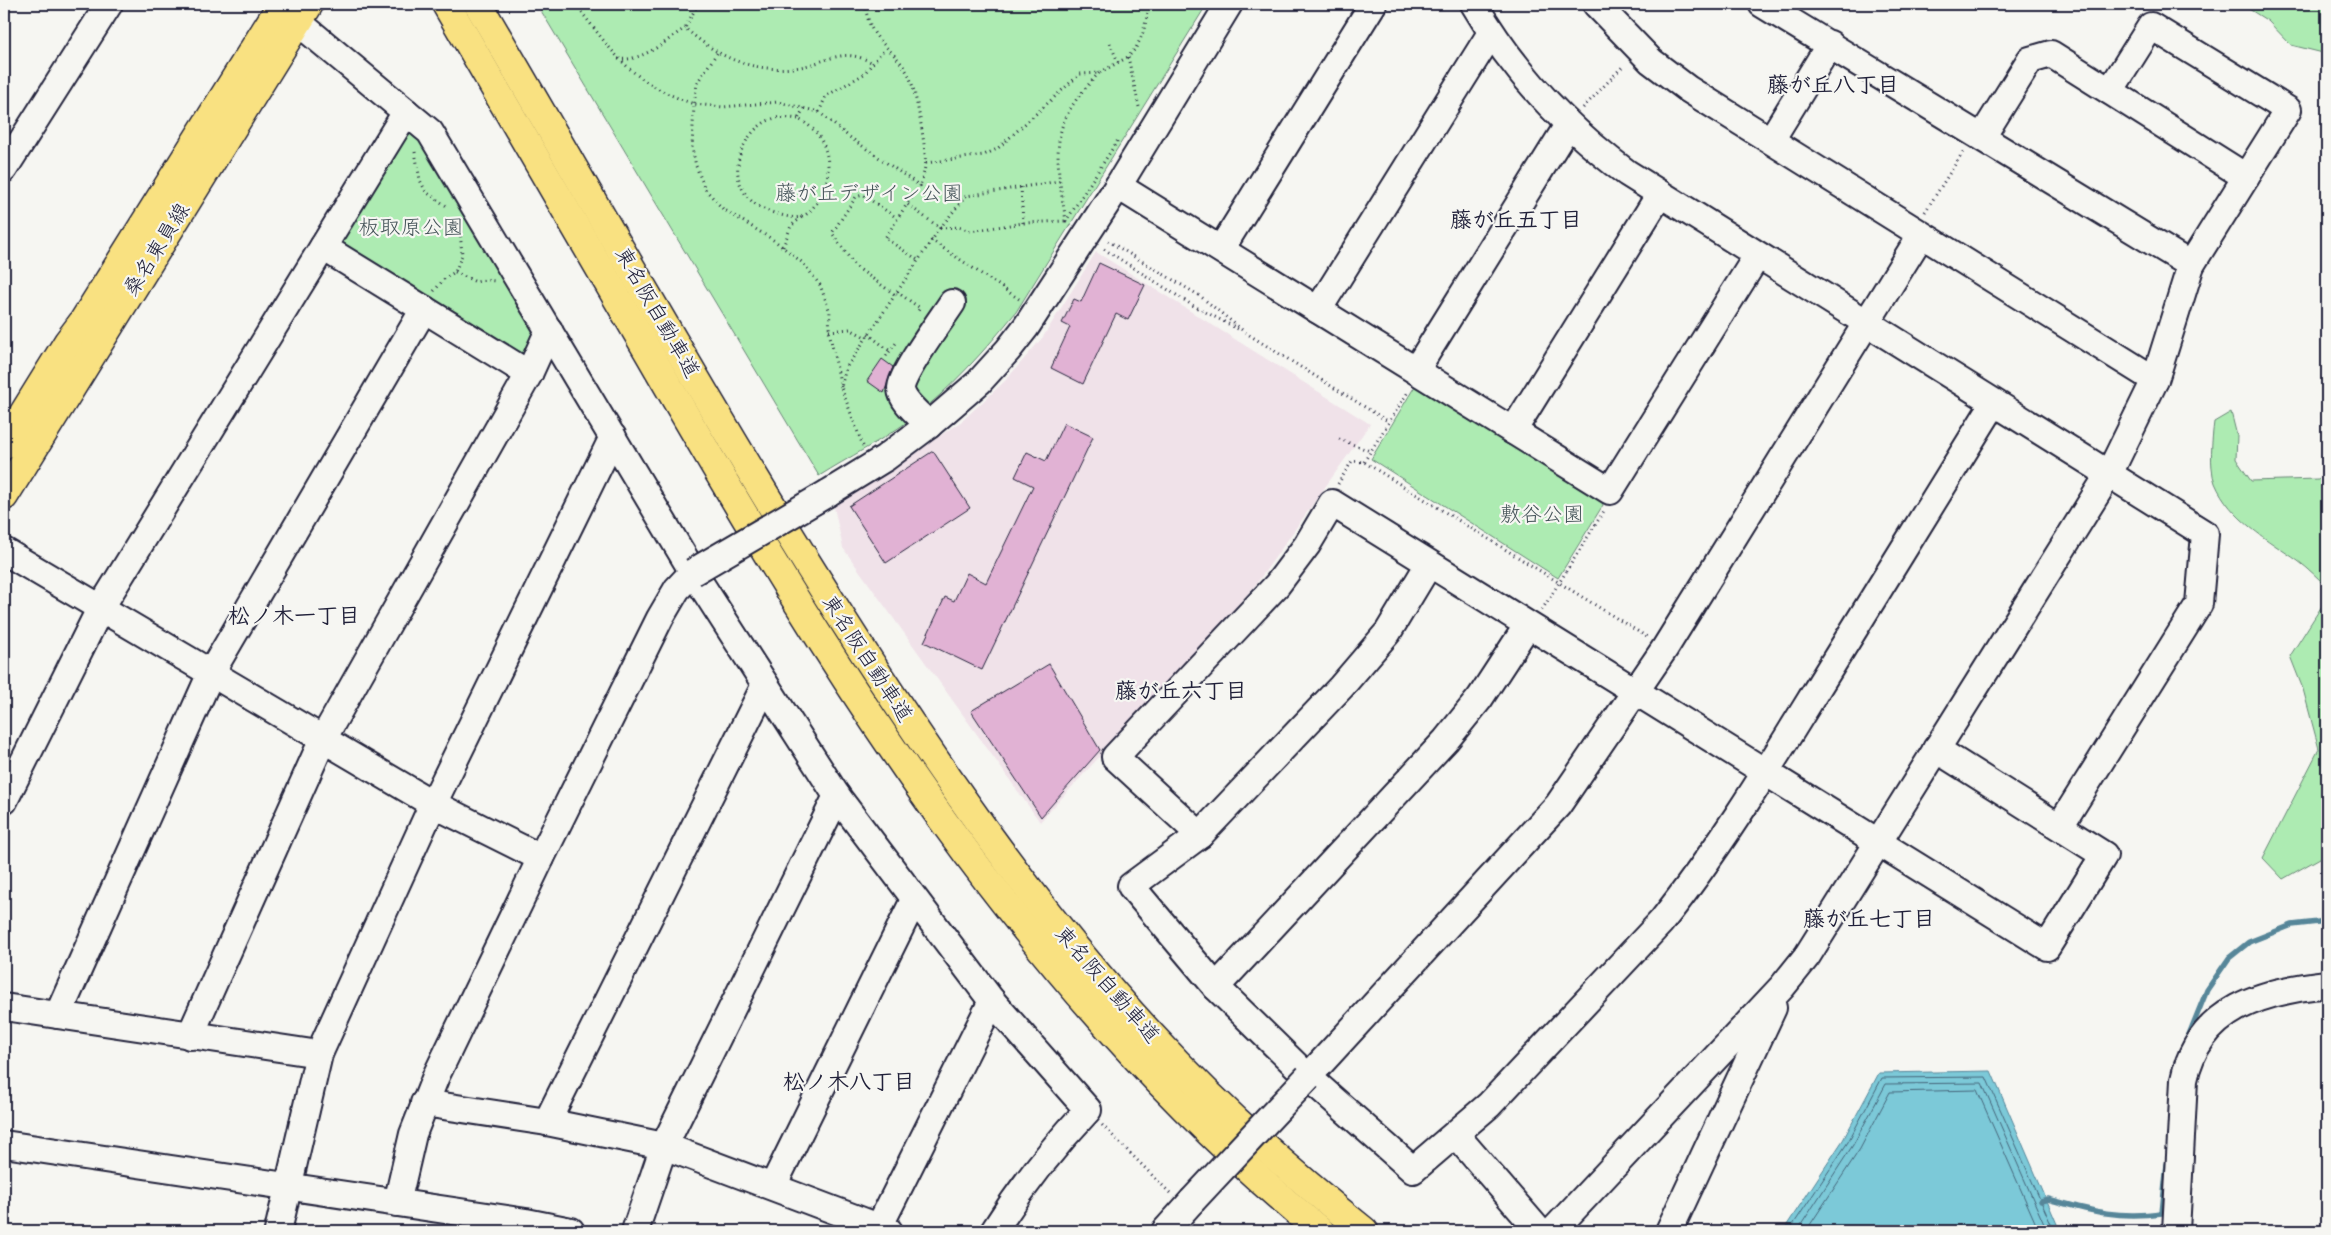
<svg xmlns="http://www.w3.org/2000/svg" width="2331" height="1235" font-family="Itim,'Klee One',sans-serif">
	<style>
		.built { fill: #f0e2e9 }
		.green { fill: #adebb2; stroke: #688676 }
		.water { fill: #7bc9d8; stroke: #578699 }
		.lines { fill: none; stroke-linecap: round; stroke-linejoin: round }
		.shore { stroke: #46657a; stroke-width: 1 }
		.stream { stroke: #578699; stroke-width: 5.5 }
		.building { fill: #e1b2d4; stroke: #22223b }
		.minor-casing { stroke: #22223b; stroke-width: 30 }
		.major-casing { stroke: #22223b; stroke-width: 31 }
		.highway-casing { stroke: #22223b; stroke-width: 31 }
		.path { stroke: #22223b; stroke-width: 3; stroke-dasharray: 1 4; stroke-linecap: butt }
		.minor { stroke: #f6f6f2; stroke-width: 26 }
		.major { stroke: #f9e181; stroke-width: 28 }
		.highway { stroke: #f9e181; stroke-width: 28 }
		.minor-bridge-casing { stroke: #22223b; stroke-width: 30; stroke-linecap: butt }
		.minor-bridge { stroke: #f6f6f2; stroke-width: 26 }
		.labels { text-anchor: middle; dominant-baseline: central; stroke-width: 4.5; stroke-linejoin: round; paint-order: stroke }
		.park-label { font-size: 21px; fill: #455459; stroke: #f6f6f2 }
		.street-label { font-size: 21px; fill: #22223b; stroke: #f6f6f2 }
		.neighbourhood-label { font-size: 22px; font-weight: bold; fill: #22223b; stroke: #f6f6f2 }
	</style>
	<rect width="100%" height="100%" fill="#f6f6f2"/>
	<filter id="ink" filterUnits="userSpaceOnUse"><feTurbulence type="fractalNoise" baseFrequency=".02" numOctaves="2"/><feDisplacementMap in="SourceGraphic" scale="10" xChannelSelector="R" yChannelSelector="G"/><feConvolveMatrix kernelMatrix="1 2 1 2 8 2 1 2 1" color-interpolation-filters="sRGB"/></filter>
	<g filter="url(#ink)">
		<!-- built -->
		<polygon class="built" points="1096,252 1370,424 1254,587 1040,822 843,548 834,507 962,421 1005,381 1043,337"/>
		<!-- green -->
		<g class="green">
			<path d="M 537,4 L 1207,4 L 1016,312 C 985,350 950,390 910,420 C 881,441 849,457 819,476 Z"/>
			<polygon points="2241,4 2327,4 2327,54 2291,45 2268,21"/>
			<polygon points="406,128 417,130 539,328 527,355 520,359 341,248 338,237"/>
			<polygon points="1421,385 1600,495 1603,505 1558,578 1371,459 1415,386"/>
			<path d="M 2231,412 L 2237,436 L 2236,459 L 2251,481 L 2318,479 L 2327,473 L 2327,587 C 2318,578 2309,569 2298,561 C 2268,540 2230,519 2215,483 C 2209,467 2212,438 2214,422 Z"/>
			<polygon points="2327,598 2327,854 2283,879 2263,858 2319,749 2303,689 2290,656"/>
		</g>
		<!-- water -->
		<polygon class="water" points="1991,1071 2060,1231 1783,1231 1843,1140 1879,1073"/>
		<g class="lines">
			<!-- shore -->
			<g class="shore">
				<polyline points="1789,1231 1848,1142 1882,1078 1986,1077 2054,1231"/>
				<polyline points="1797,1231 1853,1145 1886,1084 1982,1083 2047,1231"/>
				<polyline points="1806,1231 1860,1149 1890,1092 1977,1090 2039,1231"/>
			</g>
			<!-- stream -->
			<g class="stream">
				<polyline points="2186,1042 2207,990 2229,958 2249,942 2292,925 2327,921"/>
				<path d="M 2041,1201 L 2048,1199 C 2091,1211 2116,1219 2162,1213 L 2167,1164"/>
			</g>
		</g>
		<!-- building -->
		<g class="building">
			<polygon points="1099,263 1145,285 1128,320 1116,314 1083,384 1051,368 1070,327 1062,323 1074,299 1081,302"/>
			<polygon points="882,359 893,367 884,393 867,381"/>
			<polygon points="1064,423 1093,437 982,670 924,642 945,597 954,601 967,573 986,583 1033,486 1015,477 1027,452 1046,461"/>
			<polygon points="933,451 970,508 886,563 849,506"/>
			<polygon points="1049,664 1100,750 1041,817 971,711"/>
		</g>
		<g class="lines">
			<defs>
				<g id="minor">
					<path d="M 1474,4 C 1513,71 1565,127 1627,173 L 2205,534 L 2199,604 L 2060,826"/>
					<polyline points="1596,4 1651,61 1688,89 2155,380"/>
					<polyline points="1762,4 2191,265"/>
					<path d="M 298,22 L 430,132 L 693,572 L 837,796 L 992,1001 L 1088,1110 C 1053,1147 1021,1188 994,1231"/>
					<polyline points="2110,91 2151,26 2288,110 2246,177"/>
					<polyline points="1771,140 1830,44"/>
					<polyline points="4,169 109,4"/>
					<polyline points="1118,186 1610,491 1757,256"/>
					<polyline points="323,247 529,374"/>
					<polyline points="1221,249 1373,4"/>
					<polyline points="1318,310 1491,33"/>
					<polyline points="1416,370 1568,125"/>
					<path d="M 929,425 C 920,415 902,402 901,389 C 899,377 943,317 952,303"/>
					<polyline points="1513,431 1660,194"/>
					<polyline points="828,493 885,458 929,425 979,382 1008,350 1026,327 1118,186 1229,4"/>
					<polyline points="4,551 433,804 541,858"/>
					<path d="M 1429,564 L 1388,632 L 1341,687 L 1200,835 L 1131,886 L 1216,987 L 1308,1077 L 1413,1170 L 1489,1105 L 1661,922 C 1720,848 1769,767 1819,686 C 1877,592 1936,497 1994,403"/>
					<polyline points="4,801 100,609 406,112"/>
					<polyline points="1200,835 1115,757 1277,585 1307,545 1332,503 2047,947 2104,855 1936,749"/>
					<polyline points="1216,987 1446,740 1480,698 1527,626"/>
					<polyline points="4,1007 319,1054"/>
					<polyline points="58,1015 211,673 424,309"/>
					<polyline points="190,1036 323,739 529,374 549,330"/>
					<polyline points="1308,1077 1558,805 1665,648 1921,235"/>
					<polyline points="424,1103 547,1122 664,1146 889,1231"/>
					<polyline points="547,1122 765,685"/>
					<polyline points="1456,1135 1539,1231"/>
					<polyline points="4,1144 526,1222 571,1231"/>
					<polyline points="773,1186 914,900"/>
					<polyline points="397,1203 413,1134 436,1076 541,858 660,618 677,589 693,572"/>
					<polyline points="879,1227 992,1001"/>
					<polyline points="278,1231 319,1054 433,804 613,437"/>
					<polyline points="635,1231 664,1146 837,796"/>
					<polyline points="1165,1231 1192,1201"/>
					<polyline points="1553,1231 1782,987 1807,956 2109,474 2155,380 2191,265 2246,177 2051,54 2030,60 1982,137"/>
					<polyline points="1669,1231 1773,1008"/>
					<path d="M 2176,1231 L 2184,1080 C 2199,1008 2263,991 2327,984"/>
				</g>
				<g id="major">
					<polyline points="4,445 68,342 83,322 282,4"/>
					<polyline points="4,496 309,4"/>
				</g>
				<g id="highway">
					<path d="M 446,4 C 514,120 582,236 649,353 C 835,675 1029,993 1320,1231"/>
					<path d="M 478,4 C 598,208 713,416 841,617 C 934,763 1033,907 1150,1034 C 1216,1106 1289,1171 1364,1231"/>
				</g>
			</defs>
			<!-- minor casing -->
			<use href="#minor" class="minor-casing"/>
			<!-- major casing -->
			<use href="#major" class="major-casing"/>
			<!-- highway casing -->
			<use href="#highway" class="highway-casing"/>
			<!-- path -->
			<g class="path">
				<path d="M 575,4 C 615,54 629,82 694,104 L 697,83 L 717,53"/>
				<path d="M 698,4 L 685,28 C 717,56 748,72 793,68 C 825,65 840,45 873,63"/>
				<path d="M 865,4 C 870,45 891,43 908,74 C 915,85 927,151 925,164 C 925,171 922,179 920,186"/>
				<polyline points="1110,43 1118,62"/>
				<polyline points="1128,57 1139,107"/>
				<path d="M 618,59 C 642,62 666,41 685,28"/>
				<path d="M 1099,73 C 1088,85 1076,98 1068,113 C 1050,144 1061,188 1066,221 L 1118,140"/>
				<polyline points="1583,108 1624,65"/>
				<polyline points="819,112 826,96 864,74 885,48"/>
				<path d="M 798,119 C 790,118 780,116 772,119 C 747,128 729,163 742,188 C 749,202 759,208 774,213 C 782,215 795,220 803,216 C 809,214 813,207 817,203 C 836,175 831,134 798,119 L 804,108"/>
				<polyline points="415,152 420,180 426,192 448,207"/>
				<polyline points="926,163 984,155 997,149 1080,74 1099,73 1128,57 1136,48 1143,33 1150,4"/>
				<polyline points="1021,187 1023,223"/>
				<polyline points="1925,212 1963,152"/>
				<polyline points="940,228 966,196 1060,181"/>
				<polyline points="940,228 959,227 970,231 1023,223 1066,221"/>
				<polyline points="931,240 1019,299"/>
				<polyline points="1108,241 1200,296 1246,333 1389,422"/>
				<polyline points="783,247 791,226 802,217"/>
				<polyline points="1104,249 1192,305 1238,329"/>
				<polyline points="455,272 476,282 485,280 495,281"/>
				<polyline points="434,291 445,278 455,272 462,255 460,230"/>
				<polyline points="897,292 920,308 918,311"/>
				<polyline points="894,294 855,266 832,233 856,197 863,195 897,218"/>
				<polyline points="829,331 850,329 865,337"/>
				<polyline points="868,334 890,351"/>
				<polyline points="886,356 896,343"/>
				<polyline points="841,387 829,331 830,312 820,285 803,263 775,241 723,209 705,189 696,166 692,148 694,104 723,107 778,102 819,112 848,136 920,186 907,204"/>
				<polyline points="1339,439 1370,451"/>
				<polyline points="863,446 841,387 846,368 940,228 907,204 885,238 918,260"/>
				<polyline points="1364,462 1409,390"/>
				<polyline points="1338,484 1352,461 1364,462 1647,637"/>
				<polyline points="1542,610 1604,511"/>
				<polyline points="1102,1125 1170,1193"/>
			</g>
			<!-- minor -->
			<use href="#minor" class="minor"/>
			<!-- major -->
			<use href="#major" class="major"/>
			<!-- highway -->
			<use href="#highway" class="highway"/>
			<defs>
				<g id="minor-bridge">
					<polyline points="693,572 828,493"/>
					<polyline points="1192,1201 1308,1077"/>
				</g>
			</defs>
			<!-- minor-bridge casing -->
			<use href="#minor-bridge" class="minor-bridge-casing"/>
			<!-- minor-bridge -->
			<use href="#minor-bridge" class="minor-bridge"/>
		</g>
	</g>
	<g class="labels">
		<!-- park labels -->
		<g class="park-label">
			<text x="869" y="192">藤が丘デザイン公園</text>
			<text x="411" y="226">板取原公園</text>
			<text x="1542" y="513">敷谷公園</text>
		</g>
		<!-- street labels -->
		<g class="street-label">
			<text transform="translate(156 249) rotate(-58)">桑名東員線</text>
			<text transform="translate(658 312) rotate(60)">東名阪自動車道</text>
			<text transform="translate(868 658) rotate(57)">東名阪自動車道</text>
			<text transform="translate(1108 984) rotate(49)">東名阪自動車道</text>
		</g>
		<!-- neighbourhood labels -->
		<g class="neighbourhood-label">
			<text x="1833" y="84">藤が丘八丁目</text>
			<text x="1516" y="219">藤が丘五丁目</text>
			<text x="294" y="615">松ノ木一丁目</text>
			<text x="1181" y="690">藤が丘六丁目</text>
			<text x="1869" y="918">藤が丘七丁目</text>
			<text x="849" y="1081">松ノ木八丁目</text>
		</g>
	</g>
	<!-- margin -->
	<rect width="2331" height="1235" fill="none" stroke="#f6f6f2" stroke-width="20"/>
	<rect x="10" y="10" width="2311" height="1215" fill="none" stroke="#22223b" stroke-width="2" filter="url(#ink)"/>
</svg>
